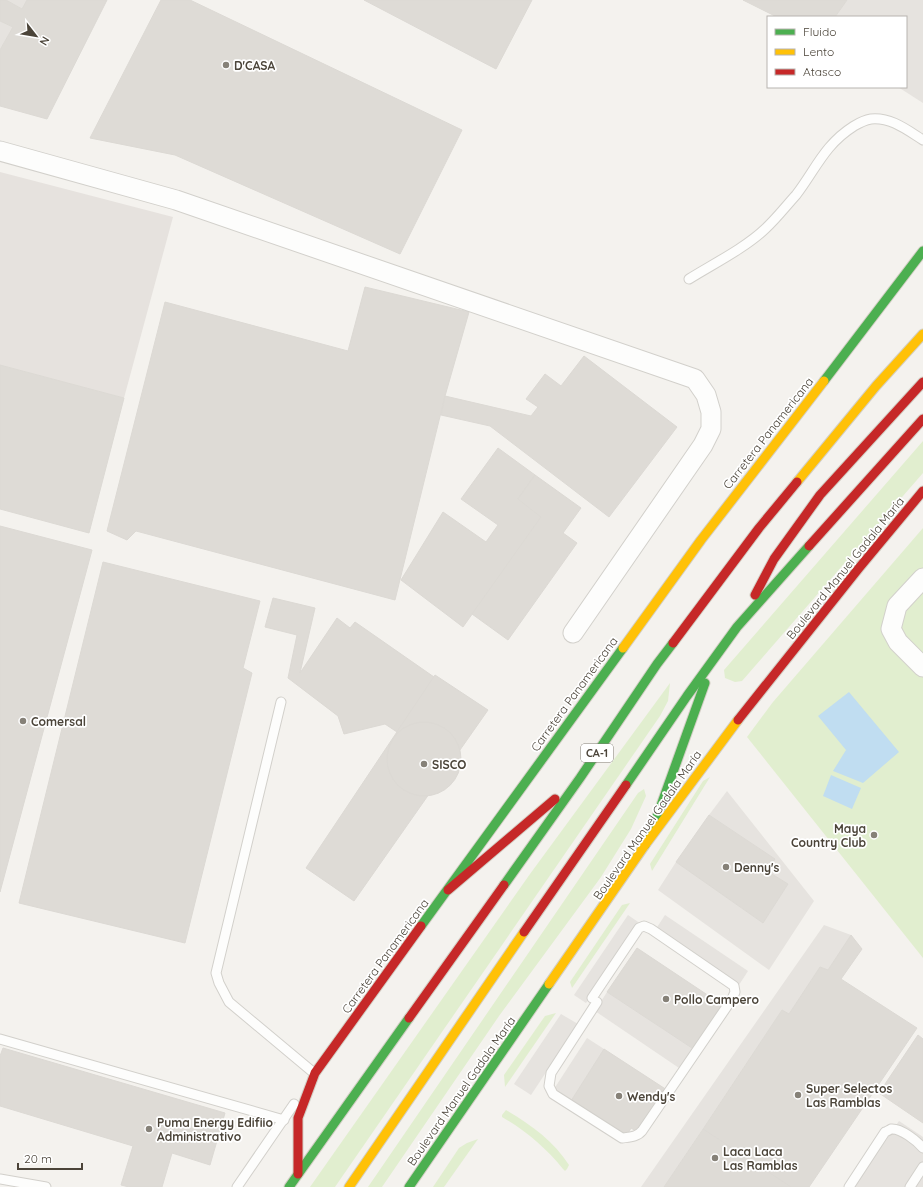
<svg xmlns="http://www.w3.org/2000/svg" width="923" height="1187" font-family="Quicksand,sans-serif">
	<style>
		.industrial { fill: #e6e2de }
		.green { fill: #e1eecf }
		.parking { fill: #e6e3df }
		.water { fill: #c0ddf1 }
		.building { fill: #dedbd6; stroke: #dcd9d4 }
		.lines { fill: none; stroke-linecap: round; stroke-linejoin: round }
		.lane-casing { stroke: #d2d0cb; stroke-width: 11 }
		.street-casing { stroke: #d2d0cb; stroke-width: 21 }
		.fast-casing { stroke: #d3cfc5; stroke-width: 11 }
		.slow-casing { stroke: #d3cfc5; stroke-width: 11 }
		.jam-casing { stroke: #d3cfc5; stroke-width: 11 }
		.lane { stroke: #fdfdfc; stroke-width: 9 }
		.street { stroke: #fdfdfc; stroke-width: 19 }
		.fast { stroke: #4caf50; stroke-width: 9 }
		.slow { stroke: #ffc107; stroke-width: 9 }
		.jam { stroke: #c62828; stroke-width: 9 }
		.poi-dot { fill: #868178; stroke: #fff; stroke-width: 1.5 }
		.labels { text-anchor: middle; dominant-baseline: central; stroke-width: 3.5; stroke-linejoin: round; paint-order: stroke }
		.shield { fill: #fff; stroke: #817c74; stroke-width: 1 }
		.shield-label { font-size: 11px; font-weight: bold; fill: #4b4439 }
		.poi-label { font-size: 12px; font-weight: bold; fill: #4b4439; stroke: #fff; text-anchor: start }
		.street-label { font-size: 12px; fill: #4b4439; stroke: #fff }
	</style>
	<rect width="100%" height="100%" fill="#f4f2ee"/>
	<!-- industrial -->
	<polygon class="industrial" points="0,172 173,217 124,398 0,365"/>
	<!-- green -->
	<g class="green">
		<polygon points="923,441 923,473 742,681 735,682 725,678 724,670"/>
		<polygon points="923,528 923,958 747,737 773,702"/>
		<polygon points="670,683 668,701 660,716 335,1187 310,1187 530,874"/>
		<polygon points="710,777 652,871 650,864 703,781"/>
		<polygon points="644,789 646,796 631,829 601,877 499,1016 382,1187 368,1187 638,793"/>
		<polygon points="630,903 572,988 570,982 622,905"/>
		<polygon points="556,1013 505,1087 504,1075 545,1016"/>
		<path d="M 506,1110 C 530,1124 554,1141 569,1165 L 567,1169 L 565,1171 L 563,1169 C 546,1148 526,1131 502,1117 L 502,1115 Z"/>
		<polygon points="478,1139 444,1187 433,1187 459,1148 467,1143"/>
	</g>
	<!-- parking -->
	<g class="parking">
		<polygon points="6,0 27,0 22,9"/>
		<polygon points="847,0 923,0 923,103 898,87 906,87 906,17 835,17"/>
		<polygon points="0,21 13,27 0,50"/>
		<polygon points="727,791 814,901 769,970 658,890 676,862 763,923 788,884 767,871 774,859 709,815"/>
		<polygon points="628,915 641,924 586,1003 574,995"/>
		<polygon points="665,915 748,971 737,988 654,932"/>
		<polygon points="824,925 851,935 828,970 820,967 789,1014 782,1010 664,1187 641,1187"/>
		<polygon points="607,992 695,1050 682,1070 595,1011"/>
		<polygon points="561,1014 578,1024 531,1095 514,1084"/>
		<polygon points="587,1038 604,1049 571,1101 554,1089"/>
		<polygon points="899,1121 923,1137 923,1187 854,1187"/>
	</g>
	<!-- water -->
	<g class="water">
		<polygon points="849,692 899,752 863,783 833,771 846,750 818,716"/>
		<polygon points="831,775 861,788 852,809 823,796"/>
	</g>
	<!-- building -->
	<g class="building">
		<polygon points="0,0 6,0 22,9 27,0 107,0 47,119 0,106 0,50 13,27 0,21"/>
		<polygon points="161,0 190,0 462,130 400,254 175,155 90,138"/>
		<polygon points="364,0 532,0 496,69"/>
		<polygon points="743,0 847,0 835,17 777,17"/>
		<polygon points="365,287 469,312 445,396 395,600 136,531 127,540 107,531 165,302 348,351"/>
		<polygon points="584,356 677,427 609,517 490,426 441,415 445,396 531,416 538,407 526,399 545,374 561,386"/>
		<polygon points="0,365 124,398 89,533 0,509"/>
		<polygon points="498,448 535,475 518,499 541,517 463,627 401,580 443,512 486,542 498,525 461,499"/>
		<polygon points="535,475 581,508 563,533 577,543 508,640 472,614 541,517 518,499"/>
		<polygon points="0,526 92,550 0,892"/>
		<polygon points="103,562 260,601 243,668 252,673 185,943 19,903"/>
		<polygon points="273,598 315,608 300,673 337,618 350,628 355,622 434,677 397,732 385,724 344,734 338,716 288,678 297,635 265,627"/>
		<polygon points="435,675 488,710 354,901 306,868"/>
		<circle cx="424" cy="759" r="37"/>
		<polygon points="709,815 775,859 767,871 788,884 763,923 676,862"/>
		<polygon points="851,935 862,949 841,979 917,1028 809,1187 791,1187 703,1129 782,1010 789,1014 820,967 828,970"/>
		<polygon points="637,948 724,1006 695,1050 607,992"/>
		<polygon points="918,1035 923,1039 923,1123 879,1093"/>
		<polygon points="3,1048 225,1113 210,1165 172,1153 162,1187 129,1187 121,1185 133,1146 0,1106 0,1056"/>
		<polygon points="604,1049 667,1090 639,1133 631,1128 626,1137 571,1101"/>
		<polygon points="703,1129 791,1187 664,1187"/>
	</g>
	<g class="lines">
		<defs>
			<g id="lane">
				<path d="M 689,279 C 713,264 745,248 765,229 C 776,219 786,206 796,195 C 816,169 824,145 854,126 C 859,123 865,120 871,119 C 891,117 907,130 923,140"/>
				<polyline points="281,702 216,973 219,983 229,1002 314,1073"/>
				<path d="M 592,998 L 639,928 L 644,926 L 651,929 L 734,986 L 735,992 L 732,999 L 642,1131 C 637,1137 630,1137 622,1138 L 553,1094 L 549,1086 L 551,1073 L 597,1002"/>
				<polyline points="0,1039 284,1120"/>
				<polyline points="0,1179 46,1187"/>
				<polyline points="237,1187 294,1104"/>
				<path d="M 849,1187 L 885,1132 C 886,1132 891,1129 891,1129 C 901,1128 917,1141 923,1148"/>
				<polyline points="910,1187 923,1167"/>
			</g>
			<g id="street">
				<polyline points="0,151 176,200 695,379 706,395 711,412 711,429 703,445 573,633"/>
				<polyline points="923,578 897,606 891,629 898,642 923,667"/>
			</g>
			<g id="fast">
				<polyline points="824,381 923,251"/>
				<polyline points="626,785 687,696 737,627 809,546"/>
				<polyline points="645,845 659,811 705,683"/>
				<polyline points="504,885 580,778 657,664 673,643"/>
				<polyline points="421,926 623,648"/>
				<polyline points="289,1187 409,1018"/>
				<polyline points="409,1187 549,984"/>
			</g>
			<g id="slow">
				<polyline points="797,482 876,386 923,334"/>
				<polyline points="623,648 701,540 824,381"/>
				<polyline points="549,984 645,845 738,720"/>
				<polyline points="349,1187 524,932"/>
			</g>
			<g id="jam">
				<polyline points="809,546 923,419"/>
				<polyline points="755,595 774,559 820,495 923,382"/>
				<polyline points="673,643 759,528 797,482"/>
				<polyline points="738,720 859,568 923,491"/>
				<polyline points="448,890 555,799"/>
				<polyline points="524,932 626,785"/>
				<polyline points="409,1018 504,885"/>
				<polyline points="298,1174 298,1118 315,1073 421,926"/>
			</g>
		</defs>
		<!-- lane casing -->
		<use href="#lane" class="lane-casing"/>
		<!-- street casing -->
		<use href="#street" class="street-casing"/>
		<!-- fast casing -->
		<use href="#fast" class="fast-casing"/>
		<!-- slow casing -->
		<use href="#slow" class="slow-casing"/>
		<!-- jam casing -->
		<use href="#jam" class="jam-casing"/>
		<!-- lane -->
		<use href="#lane" class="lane"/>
		<!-- street -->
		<use href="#street" class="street"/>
		<!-- fast -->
		<use href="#fast" class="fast"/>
		<!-- slow -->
		<use href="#slow" class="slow"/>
		<!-- jam -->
		<use href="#jam" class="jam"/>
	</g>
	<!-- markers -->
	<g class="poi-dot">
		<circle cx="226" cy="65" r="4"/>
		<circle cx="23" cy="721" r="4"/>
		<circle cx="424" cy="764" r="4"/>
		<circle cx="874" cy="835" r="4"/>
		<circle cx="726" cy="867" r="4"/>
		<circle cx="666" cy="999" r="4"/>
		<circle cx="798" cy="1095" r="4"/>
		<circle cx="619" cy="1096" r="4"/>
		<circle cx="149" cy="1129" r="4"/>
		<circle cx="715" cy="1158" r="4"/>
	</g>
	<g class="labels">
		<!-- shield labels -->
		<rect class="shield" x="581" y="744" width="32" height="18" rx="3"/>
		<g class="shield-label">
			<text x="597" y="753">CA-1</text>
		</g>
		<!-- poi labels -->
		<g class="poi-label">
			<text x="234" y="65">D'CASA</text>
			<text x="31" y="721">Comersal</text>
			<text x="432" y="764">SISCO</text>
			<text x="866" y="828" text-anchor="end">Maya<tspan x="866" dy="14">Country Club</tspan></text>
			<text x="734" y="867">Denny's</text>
			<text x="674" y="999">Pollo Campero</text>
			<text x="806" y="1088">Super Selectos<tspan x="806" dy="14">Las Ramblas</tspan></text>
			<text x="627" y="1096">Wendy's</text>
			<text x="157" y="1122">Puma Energy Edifiio<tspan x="157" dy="14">Administrativo</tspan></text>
			<text x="723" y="1151">Laca Laca<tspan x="723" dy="14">Las Ramblas</tspan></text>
		</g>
		<!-- street labels -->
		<g class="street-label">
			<text transform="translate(768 433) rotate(-52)">Carretera Panamericana</text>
			<text transform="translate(845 568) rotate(-51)">Boulevard Manuel Gadala María</text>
			<text transform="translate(574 694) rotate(-54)">Carretera Panamericana</text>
			<text transform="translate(647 825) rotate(-55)">Boulevard Manuel Gadala María</text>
			<text transform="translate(385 956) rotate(-54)">Carretera Panamericana</text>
			<text transform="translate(461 1091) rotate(-55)">Boulevard Manuel Gadala María</text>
		</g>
	</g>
	<!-- legend -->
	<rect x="767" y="16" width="140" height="72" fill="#ffffff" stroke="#b7b4b0"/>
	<rect x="775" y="29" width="20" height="6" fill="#4caf50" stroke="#b7b4b0"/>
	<text x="803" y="36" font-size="12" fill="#4b4439">Fluido</text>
	<rect x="775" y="49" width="20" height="6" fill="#ffc107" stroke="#b7b4b0"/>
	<text x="803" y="56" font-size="12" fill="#4b4439">Lento</text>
	<rect x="775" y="69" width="20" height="6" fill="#c62828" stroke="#b7b4b0"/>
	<text x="803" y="76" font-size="12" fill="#4b4439">Atasco</text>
	<!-- north arrow -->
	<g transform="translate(36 36) rotate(121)" stroke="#ffffff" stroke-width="3" paint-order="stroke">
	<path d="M0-3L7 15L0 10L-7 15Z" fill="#4b4439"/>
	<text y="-6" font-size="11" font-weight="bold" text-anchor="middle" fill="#4b4439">N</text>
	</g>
	<!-- scale -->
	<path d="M18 1163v6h64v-6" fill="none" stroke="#4b4439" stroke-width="2"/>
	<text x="24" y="1163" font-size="12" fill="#4b4439" stroke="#ffffff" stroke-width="3" paint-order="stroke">20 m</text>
</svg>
